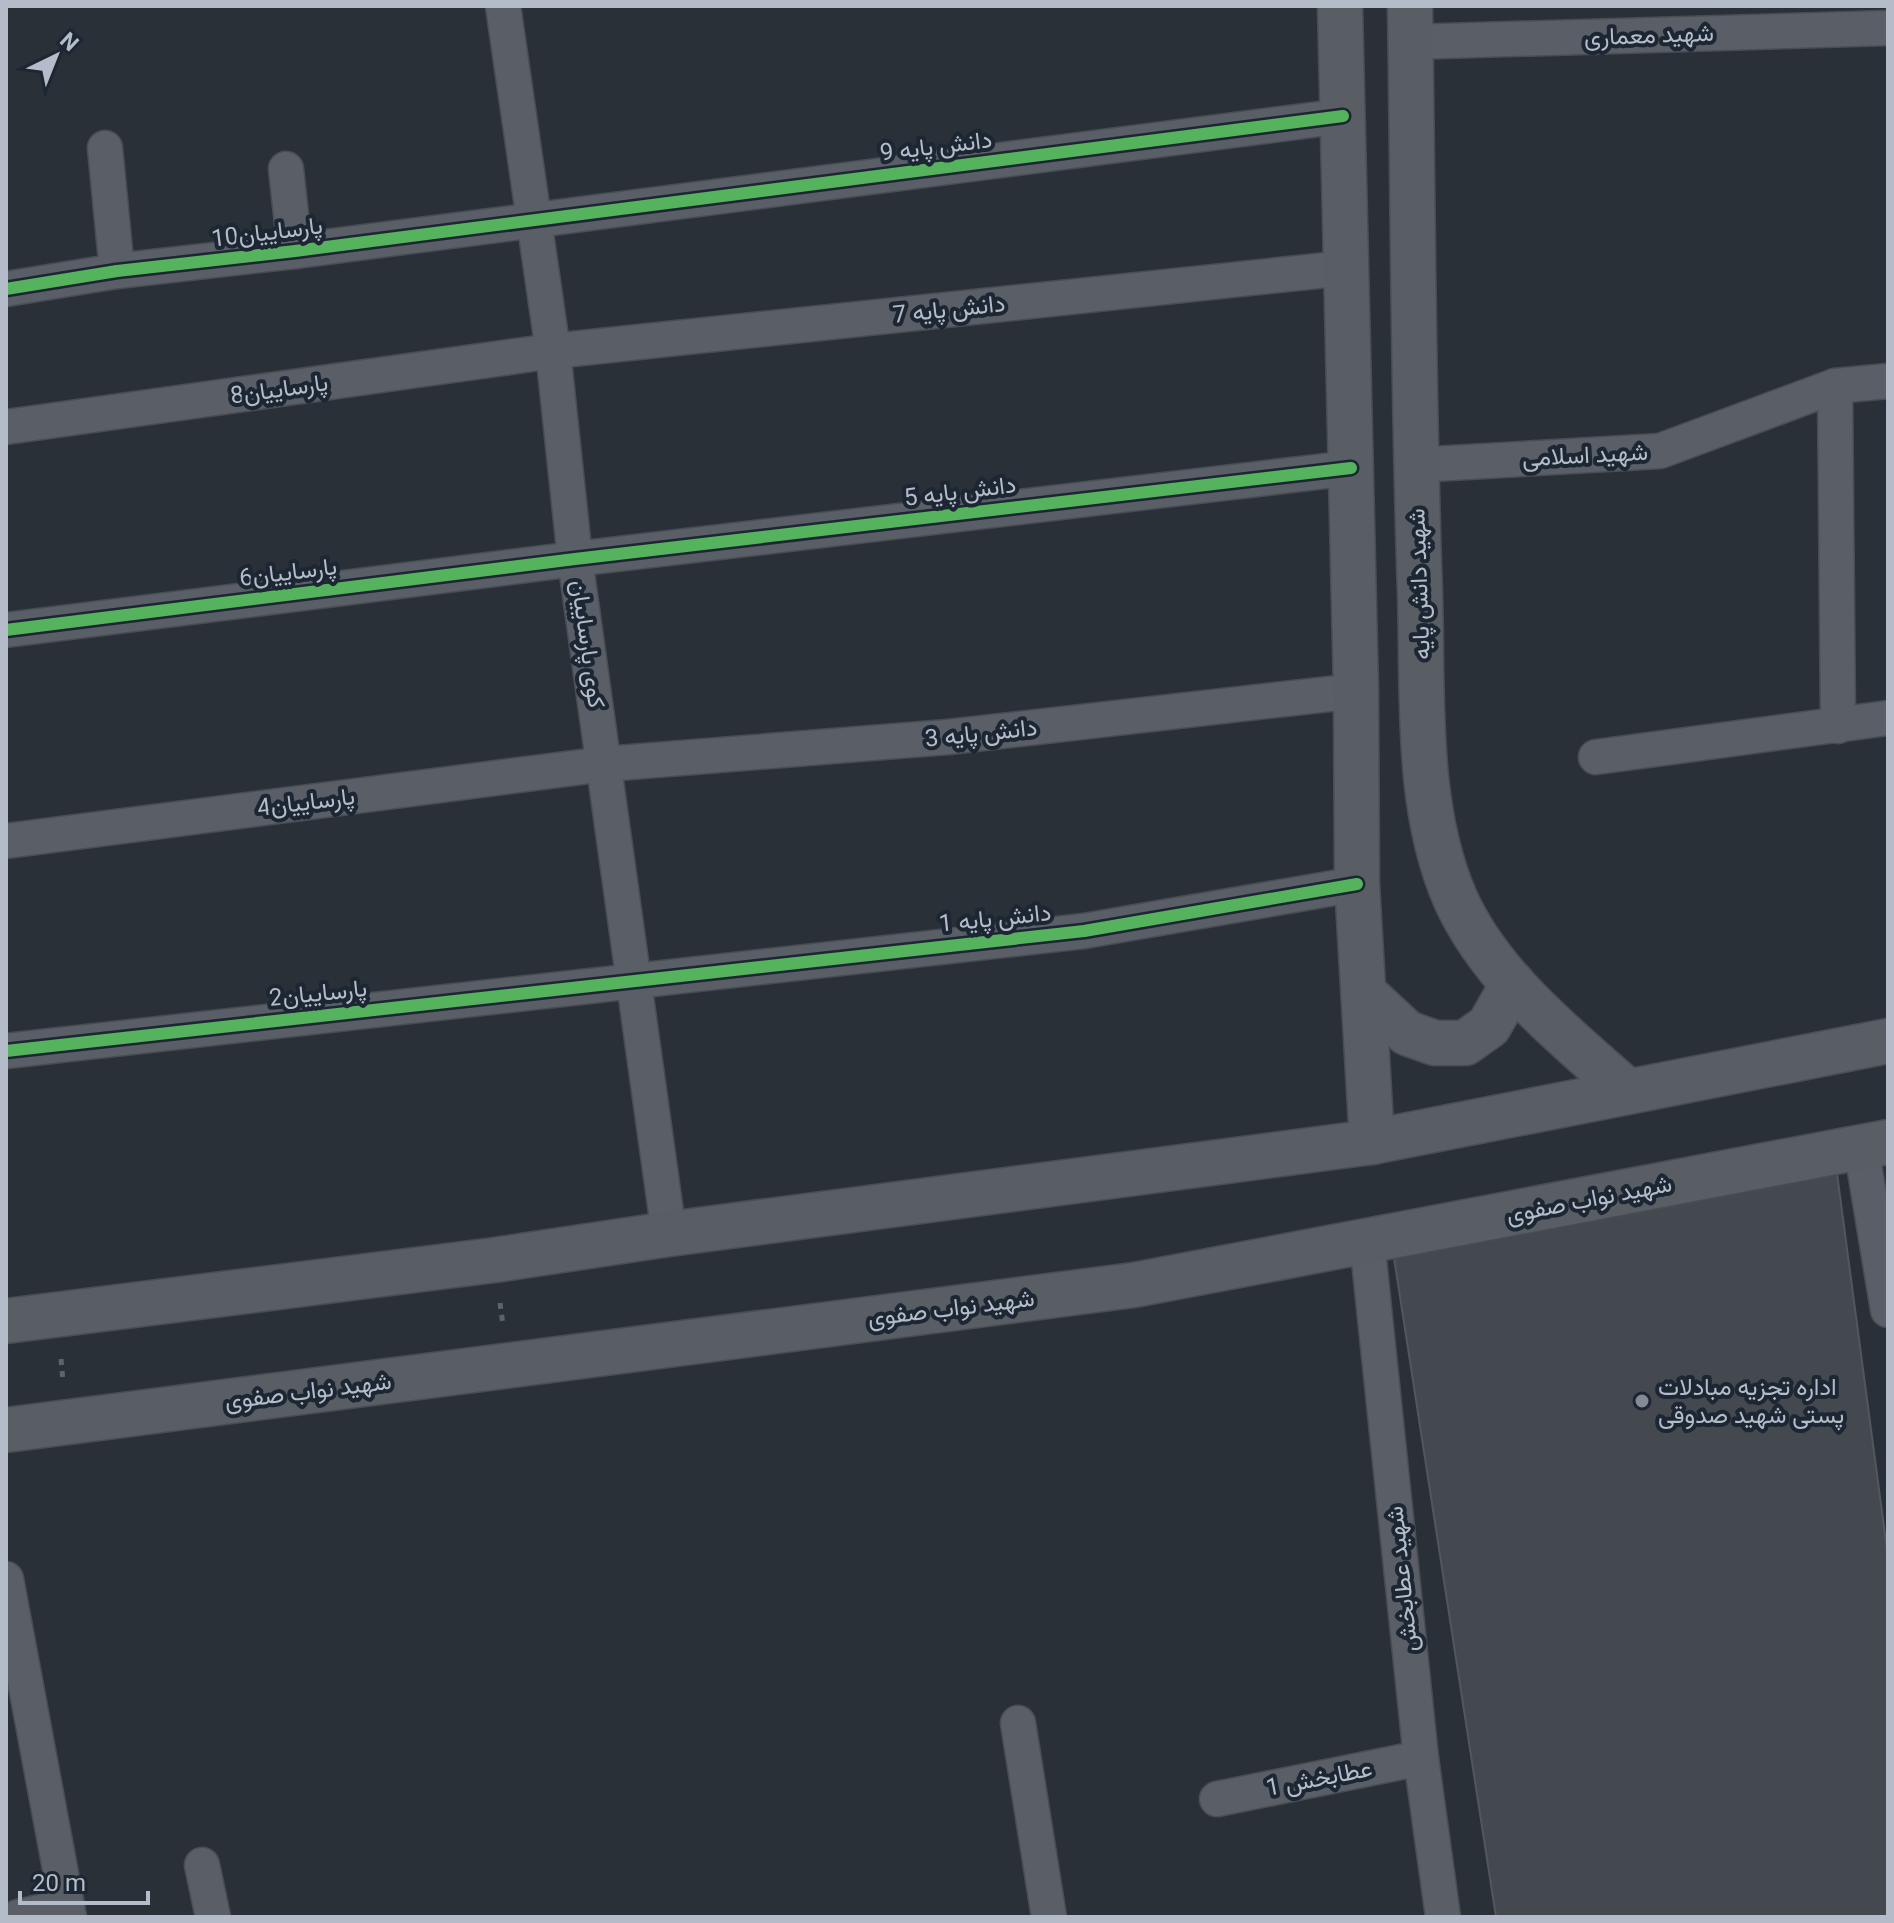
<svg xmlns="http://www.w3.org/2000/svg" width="1894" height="1923" font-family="Roboto,Vazirmatn,sans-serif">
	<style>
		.building { fill: #444950; stroke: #52575f; stroke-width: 2 }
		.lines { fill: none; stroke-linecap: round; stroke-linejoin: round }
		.street-casing { stroke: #484c53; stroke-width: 37 }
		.secondary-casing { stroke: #484c53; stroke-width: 47 }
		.path { stroke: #5d636a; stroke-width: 5; stroke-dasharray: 6 6; stroke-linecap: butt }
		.street { stroke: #5a5e66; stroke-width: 34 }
		.secondary { stroke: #595d64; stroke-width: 44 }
		.cycleway-casing { stroke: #1d2633; stroke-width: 17 }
		.cycleway { stroke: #56b35d; stroke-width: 12 }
		.poi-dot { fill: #848b96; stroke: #1d2633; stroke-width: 3 }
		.labels { text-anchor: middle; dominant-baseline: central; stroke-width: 8; stroke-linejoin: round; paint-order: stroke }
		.street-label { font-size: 24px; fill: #b4bcc9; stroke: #1d2633 }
		.poi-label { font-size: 24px; fill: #b4bcc9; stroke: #1d2633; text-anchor: start }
	</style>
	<rect width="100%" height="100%" fill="#2a3038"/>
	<!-- building -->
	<polygon class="building" points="1836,1166 1888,1557 1888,1917 1496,1917 1392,1245"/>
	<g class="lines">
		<defs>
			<g id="street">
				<polyline points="503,6 553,351 575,559 669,1234"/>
				<polyline points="1410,42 1888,28"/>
				<polyline points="105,148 117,271"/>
				<polyline points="286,169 295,251"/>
				<polyline points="6,289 117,271 295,251 1343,116"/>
				<polyline points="1835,386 1838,726"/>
				<polyline points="6,427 553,351 1346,268"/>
				<polyline points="1415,465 1660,451 1835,386 1888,381"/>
				<polyline points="6,630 575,559 1351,468"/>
				<polyline points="1596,757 1888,718"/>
				<polyline points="6,841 605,764 948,737 1356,691"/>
				<polyline points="6,1051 1084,931 1357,884"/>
				<polyline points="1861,1147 1888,1310"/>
				<polyline points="1367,1241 1421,1758 1443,1917"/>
				<polyline points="6,1579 69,1917"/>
				<polyline points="1018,1723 1049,1917"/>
				<polyline points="1217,1799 1421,1758"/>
				<polyline points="202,1865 213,1917"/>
				<polyline points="18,1917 66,1906"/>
			</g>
			<g id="secondary">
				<polyline points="1340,6 1356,691 1357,884 1372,1142"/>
				<path d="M 1410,6 C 1413,202 1413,398 1420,593 C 1423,692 1415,806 1455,898 C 1490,977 1564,1035 1627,1091"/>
				<polyline points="1364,993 1407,1033 1435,1043 1465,1043 1489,1026 1513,984"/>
				<polyline points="6,1321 495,1260 669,1234 1372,1142 1888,1041"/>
				<polyline points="6,1430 1134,1285 1888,1142"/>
			</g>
		</defs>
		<!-- street casing -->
		<use href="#street" class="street-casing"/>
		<!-- secondary casing -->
		<use href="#secondary" class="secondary-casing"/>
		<!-- path -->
		<g class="path">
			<polyline points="500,1303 503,1325"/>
			<polyline points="61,1359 63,1381"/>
		</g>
		<!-- street -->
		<use href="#street" class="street"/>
		<!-- secondary -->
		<use href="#secondary" class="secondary"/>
		<defs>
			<g id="cycleway">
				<polyline points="6,289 117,271 295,251 1343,116"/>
				<polyline points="6,630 575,559 1351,468"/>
				<polyline points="6,1051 1084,931 1357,884"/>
			</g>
		</defs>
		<!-- cycleway casing -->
		<use href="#cycleway" class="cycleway-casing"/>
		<!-- cycleway -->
		<use href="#cycleway" class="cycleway"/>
	</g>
	<!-- markers -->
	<circle class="poi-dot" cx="1642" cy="1401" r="8"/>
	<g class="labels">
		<!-- street labels -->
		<g class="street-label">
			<text transform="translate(1649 35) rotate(-2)">شهید معماری</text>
			<text transform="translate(936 146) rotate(-7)">دانش پایه 9</text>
			<text transform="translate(267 232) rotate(-7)">پارساییان10</text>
			<text transform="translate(949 309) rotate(-6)">دانش پایه 7</text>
			<text transform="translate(279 389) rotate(-8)">پارساییان8</text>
			<text transform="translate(1585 455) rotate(-3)">شهید اسلامی</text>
			<text transform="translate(960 491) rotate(-7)">دانش پایه 5</text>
			<text transform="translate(288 572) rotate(-7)">پارساییان6</text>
			<text transform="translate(1419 584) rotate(-92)">شهید دانش پایه</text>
			<text transform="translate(588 644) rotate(82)">کوی پارساییان</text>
			<text transform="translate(981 733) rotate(-6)">دانش پایه 3</text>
			<text transform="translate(306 802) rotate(-7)">پارساییان4</text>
			<text transform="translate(995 918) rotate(-6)">دانش پایه 1</text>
			<text transform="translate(318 993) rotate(-6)">پارساییان2</text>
			<text transform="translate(1589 1199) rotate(-11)">شهید نواب صفوی</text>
			<text transform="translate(951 1308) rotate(-7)">شهید نواب صفوی</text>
			<text transform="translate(308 1391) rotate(-7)">شهید نواب صفوی</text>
			<text transform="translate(1402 1579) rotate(-96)">شهید عطابخش</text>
			<text transform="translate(1319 1778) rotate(-11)">عطابخش 1</text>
		</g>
		<!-- poi labels -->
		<g class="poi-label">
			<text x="1658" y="1387">اداره تجزیه مبادلات<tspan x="1658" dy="28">پستی شهید صدوقی</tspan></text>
		</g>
	</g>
	<!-- border -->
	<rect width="1894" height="1923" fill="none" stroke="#b4bcc9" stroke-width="16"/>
	<!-- north arrow -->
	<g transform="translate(56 56) rotate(43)" stroke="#1d2633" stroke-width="6" paint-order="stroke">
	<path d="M0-6L14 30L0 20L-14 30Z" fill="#b4bcc9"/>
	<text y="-12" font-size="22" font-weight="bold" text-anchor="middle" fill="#b4bcc9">N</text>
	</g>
	<!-- scale -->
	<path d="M20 1891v12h128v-12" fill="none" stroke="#b4bcc9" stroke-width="4"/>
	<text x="32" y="1891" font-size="24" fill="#b4bcc9" stroke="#1d2633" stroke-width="6" paint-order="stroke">20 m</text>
</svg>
